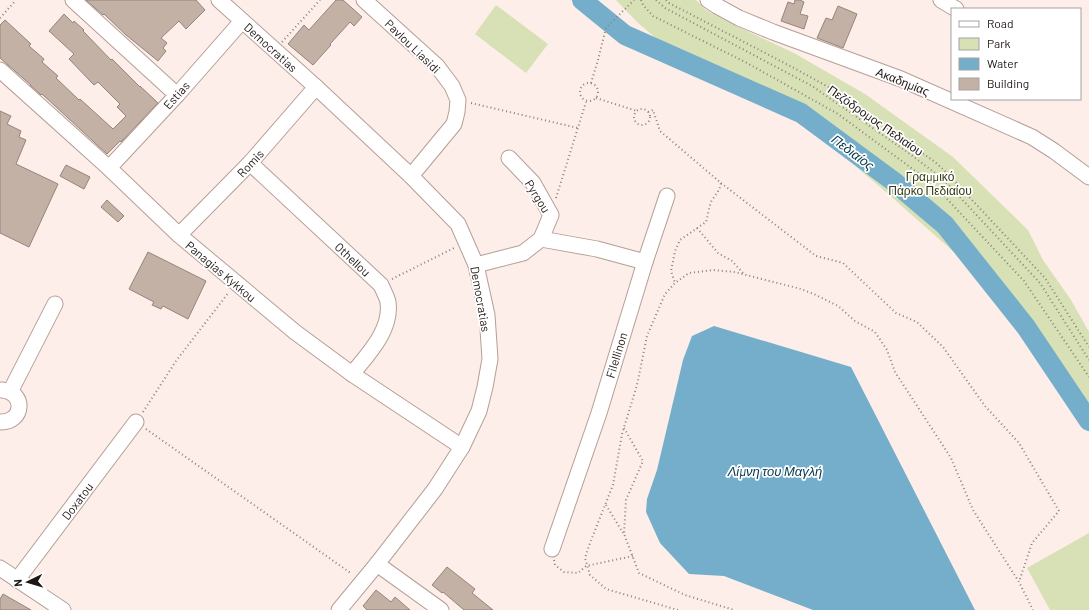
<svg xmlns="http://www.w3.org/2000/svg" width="1089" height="610" font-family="Barlow,sans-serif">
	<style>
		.green { fill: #d7e1b5 }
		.water { fill: #74aeca }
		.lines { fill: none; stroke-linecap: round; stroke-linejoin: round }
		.river { stroke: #74aeca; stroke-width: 20 }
		.building { fill: #c4b1a5; stroke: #968478 }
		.minor-casing { stroke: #b59f97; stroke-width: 17 }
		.path { stroke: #8c817d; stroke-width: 2; stroke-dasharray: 1 3; stroke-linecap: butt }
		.minor { stroke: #fff; stroke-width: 15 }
		.labels { text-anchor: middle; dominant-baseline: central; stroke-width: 3.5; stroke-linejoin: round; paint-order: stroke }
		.street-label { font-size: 12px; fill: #1e1613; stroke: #fff }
		.park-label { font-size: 12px; fill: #343a12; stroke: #fff }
		.water-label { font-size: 13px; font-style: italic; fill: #03384c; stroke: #fff }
	</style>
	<rect width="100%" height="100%" fill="#fdeee9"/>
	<!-- green -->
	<g class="green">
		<polygon points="616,0 696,0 706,10 732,24 794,53 865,94 953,157 1028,230 1043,260 1071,300 1089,332 1089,409 1028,321 964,261 887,193 780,102 695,57 658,40 637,22"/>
		<polygon points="496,5 548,44 526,73 475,34"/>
		<polygon points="1089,533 1089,610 1050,610 1027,568"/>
	</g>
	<!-- water -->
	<polygon class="water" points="714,326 851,367 975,610 813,610 724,576 689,574 660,543 646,512 647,499 657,470 683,360 692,336"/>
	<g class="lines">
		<!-- river -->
		<polyline class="river" points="582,0 625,35 801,113 893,181 945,225 1026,327 1089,421"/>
	</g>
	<!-- building -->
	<g class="building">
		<polygon points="86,0 196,0 205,10 186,29 179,21 161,38 167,43 163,48 166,51 158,61 126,35 104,14 103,15"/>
		<polygon points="336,0 343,0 362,17 354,26 350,22 330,44 331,45 313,65 288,44 304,25 309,30"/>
		<polygon points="795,0 800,0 804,2 800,14 808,16 804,29 781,21 788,2 794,4"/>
		<polygon points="838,6 857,14 843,48 817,38 826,18 832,20"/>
		<polygon points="64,14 73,23 74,21 84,30 83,31 111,60 112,59 140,87 140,86 158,103 121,142 120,141 107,154 42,94 41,95 30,85 31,85 0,58 0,25 5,20 31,44 29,46 44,59 42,62 58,76 56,78 79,100 80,99 113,129 126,116 117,107 120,104 98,82 94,85 69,59 74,54 49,31"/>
		<polygon points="0,111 11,116 7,124 21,131 19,137 26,140 16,164 58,184 29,247 0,233"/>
		<polygon points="66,165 90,177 84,189 60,176"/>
		<polygon points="107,200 124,216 118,222 101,207"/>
		<polygon points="148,252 206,281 188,319 163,306 161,309 152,305 154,302 129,289"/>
		<polygon points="447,567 475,589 472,593 493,610 464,610 443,592 442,593 432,585"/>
		<polygon points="376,590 391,602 395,597 410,610 367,610 363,606"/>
		<polygon points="3,594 31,610 0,610 0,599"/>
	</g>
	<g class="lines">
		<defs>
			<g id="minor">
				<polyline points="73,0 177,95"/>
				<polyline points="219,0 316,87 411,176 458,224 476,265 487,315 490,359 485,387 479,411 462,447 435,489 377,564 339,610"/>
				<polyline points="364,0 437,66 452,86 458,100 457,112 454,124 411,176"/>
				<polyline points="708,0 717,6 739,18 773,32 901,79 1032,137 1054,151 1089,177"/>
				<polyline points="941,0 956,9"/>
				<polyline points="0,70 109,168 179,235 295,332 352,374 462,447"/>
				<path d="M 250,163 L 381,285 C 383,290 387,297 388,302 C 392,330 368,354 352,374"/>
				<polyline points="109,168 177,95 242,21"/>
				<polyline points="179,235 250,163 316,87"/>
				<polyline points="541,239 597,249 645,262 599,413 552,549"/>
				<polyline points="645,262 667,196"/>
				<polyline points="476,265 523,253 541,239 551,215 533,183 509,158"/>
				<polyline points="10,392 55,304"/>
				<path d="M 0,422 C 24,423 26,392 2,390"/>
				<polyline points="377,564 441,610"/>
				<polyline points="0,568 63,610"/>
				<polyline points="17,580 136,422"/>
			</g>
		</defs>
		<!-- minor casing -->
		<use href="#minor" class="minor-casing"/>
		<!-- path -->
		<g class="path">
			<polyline points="641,0 643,5 653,16 747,63 838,114 933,184 1024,281 1089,377"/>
			<polyline points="656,0 665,8 812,86 910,154 943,179 1040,283 1089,360"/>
			<polyline points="666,0 669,3 794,68 830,88 935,162 944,170 1045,278 1089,347"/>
			<polyline points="0,18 16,0"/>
			<polyline points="282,42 320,0"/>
			<circle cx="589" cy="92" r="9"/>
			<polyline points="591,83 598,60 606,28 634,0"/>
			<polyline points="596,98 637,111"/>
			<polyline points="471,103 578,128"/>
			<circle cx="642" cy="117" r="8"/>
			<path d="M 648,112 L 653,110 L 660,131 L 721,183 C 720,190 716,194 712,200 C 709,206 708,215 706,222 L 680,240 L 675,251 L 671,271 L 675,283"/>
			<polyline points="721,183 816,256 843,263 896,313 917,322 943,347 985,406 1019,443 1059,511 1032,543 1019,582"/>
			<polyline points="556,198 586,102"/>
			<polyline points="697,228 718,253 732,261 743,273"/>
			<polyline points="392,279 456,247"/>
			<polyline points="143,412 176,361 229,292"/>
			<polyline points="624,428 643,461 626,500 624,534 639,573 685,595 734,610"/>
			<polyline points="146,429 352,574"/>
			<polyline points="606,505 623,533"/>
			<polyline points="554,560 555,565 564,572 578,573 586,566 633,556"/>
			<polyline points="678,610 606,589 590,575 585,558 590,543 613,485 622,434 637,385 647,336 665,294 675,283 689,273 713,270 735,272 801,289 816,295 838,306 855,321 875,332 887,350 895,372 951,458 973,510 1019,582 1033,610"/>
		</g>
		<!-- minor -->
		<use href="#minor" class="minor"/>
	</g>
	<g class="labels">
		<!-- street labels -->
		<g class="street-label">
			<text transform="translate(413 46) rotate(44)">Pavlou Liasidi</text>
			<text transform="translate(271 47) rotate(42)">Democratias</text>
			<text transform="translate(903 81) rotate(22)">Ακαδημίας</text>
			<text transform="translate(176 95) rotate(-48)">Estias</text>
			<text transform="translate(876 120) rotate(35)">Πεζόδρομος Πεδιαίου</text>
			<text transform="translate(250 163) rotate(-47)">Romis</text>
			<text transform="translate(538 196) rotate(58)">Pyrgou</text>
			<text transform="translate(353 259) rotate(43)">Othellou</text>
			<text transform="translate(221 271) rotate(40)">Panagias Kykkou</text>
			<text transform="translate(481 299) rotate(80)">Democratias</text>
			<text transform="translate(616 355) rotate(-73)">Filellinon</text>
			<text transform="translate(77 501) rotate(-53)">Doxatou</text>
		</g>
		<!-- park labels -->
		<g class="park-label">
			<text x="930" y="176">Γραμμικό<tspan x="930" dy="14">Πάρκο Πεδιαίου</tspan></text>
		</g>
		<!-- water labels -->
		<g class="water-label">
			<text transform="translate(853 152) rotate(37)">Πεδιαίος</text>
			<text x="775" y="471">Λίμνη του Μαγλή</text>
		</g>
	</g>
	<!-- legend -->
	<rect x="951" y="8" width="130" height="92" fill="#ffffff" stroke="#a5a2a1"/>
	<rect x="959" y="21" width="20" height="6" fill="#ffffff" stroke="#a5a2a1"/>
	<text x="987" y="28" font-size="12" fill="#1e1613">Road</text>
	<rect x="959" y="38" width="20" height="12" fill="#d7e1b5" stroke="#a5a2a1"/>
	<text x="987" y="48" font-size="12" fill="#1e1613">Park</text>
	<rect x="959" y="58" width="20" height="12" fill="#74aeca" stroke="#a5a2a1"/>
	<text x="987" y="68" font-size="12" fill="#1e1613">Water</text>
	<rect x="959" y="78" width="20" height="12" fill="#c4b1a5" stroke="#a5a2a1"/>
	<text x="987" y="88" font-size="12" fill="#1e1613">Building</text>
	<!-- north arrow -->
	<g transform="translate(28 582) rotate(265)" stroke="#ffffff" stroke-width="3" paint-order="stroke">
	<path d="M0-3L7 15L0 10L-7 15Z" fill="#1e1613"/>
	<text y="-6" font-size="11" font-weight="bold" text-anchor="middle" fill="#1e1613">N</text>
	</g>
</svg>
